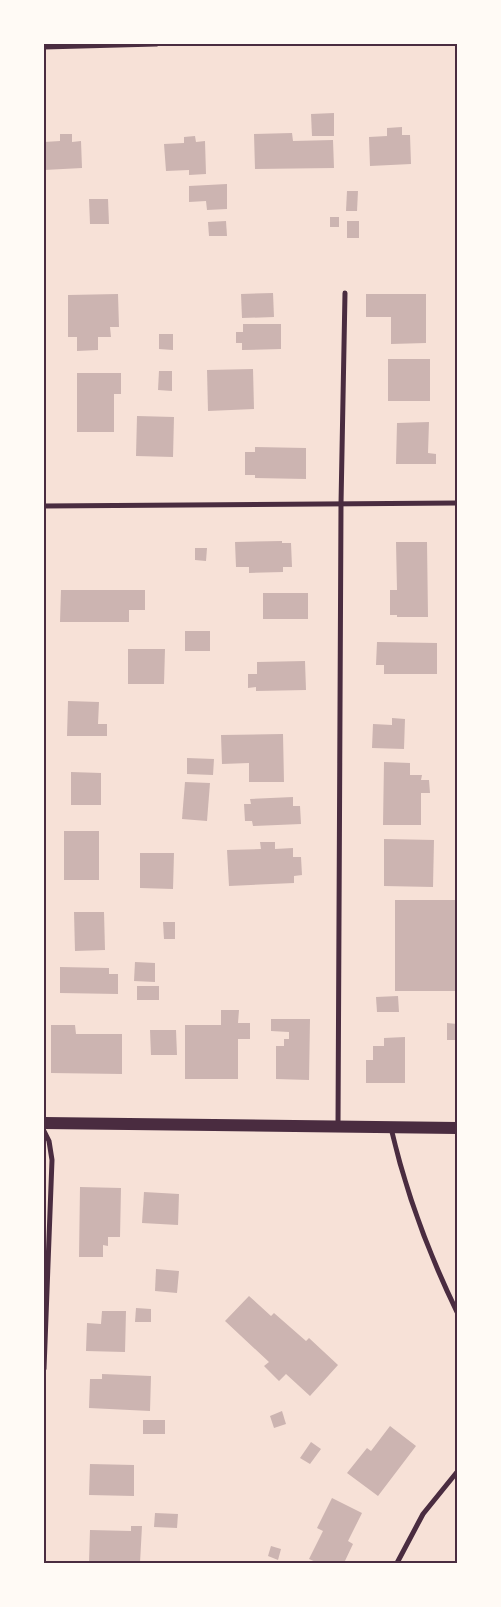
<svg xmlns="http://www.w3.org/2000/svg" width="501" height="1607" font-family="Cabin,sans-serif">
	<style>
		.building { fill: #ccb4b1 }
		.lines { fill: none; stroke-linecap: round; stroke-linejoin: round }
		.minor { stroke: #4a2c40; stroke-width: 5 }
		.primary { stroke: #4a2c40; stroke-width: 12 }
		.neatline { fill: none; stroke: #4a2c40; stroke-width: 2 }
	</style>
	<rect width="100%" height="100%" fill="#f7e1d7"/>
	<!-- building -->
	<g class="building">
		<polygon points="334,113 334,136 312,136 311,114"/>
		<polygon points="402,127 402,135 410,135 411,164 370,166 369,137 387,136 387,128"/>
		<polygon points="292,133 293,141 333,140 334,168 255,169 254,134"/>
		<polygon points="60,134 72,134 72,142 81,141 82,168 44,170 44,142 60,141"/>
		<polygon points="195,136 196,142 205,141 206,174 189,175 189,170 166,171 164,144 184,143 184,137"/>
		<polygon points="227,184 227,209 207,210 206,201 189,202 189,186"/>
		<polygon points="347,191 358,191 357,211 346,211"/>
		<polygon points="89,199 108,199 109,224 90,224"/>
		<rect x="330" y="217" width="9" height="10"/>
		<polygon points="226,221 227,236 209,236 208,222"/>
		<rect x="347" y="221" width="12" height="17"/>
		<polygon points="273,293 274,317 242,318 241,294"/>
		<polygon points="118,294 119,327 110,327 111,337 98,337 98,350 77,351 77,337 68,337 68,295"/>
		<polygon points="366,294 426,294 426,343 391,344 391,317 366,317"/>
		<polygon points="243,324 281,324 281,349 242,350 242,343 236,343 236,332 243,332"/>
		<polygon points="159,334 173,334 173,350 159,349"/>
		<rect x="388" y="359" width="42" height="42"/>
		<polygon points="253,369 254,409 208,411 207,370"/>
		<polygon points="159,371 172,371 172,391 158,390"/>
		<polygon points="77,373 121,373 121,394 114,394 114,432 77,432"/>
		<polygon points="137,416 174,417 173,457 136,456"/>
		<polygon points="429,422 428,453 436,454 436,464 396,464 397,423"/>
		<polygon points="255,447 306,448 306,479 255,478 255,475 245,475 245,452 255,452"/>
		<polygon points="282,541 282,543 291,543 292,567 283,567 283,572 249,573 249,567 236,567 235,542"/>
		<polygon points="396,542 427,542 428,617 397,617 397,615 390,615 390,590 397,590"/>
		<polygon points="195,548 207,548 206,561 195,560"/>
		<polygon points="61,590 145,590 145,610 129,610 129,622 60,622"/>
		<rect x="263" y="593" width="45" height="26"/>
		<rect x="185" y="631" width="25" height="20"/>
		<polygon points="377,642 437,643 437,674 384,674 384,665 376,665"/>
		<polygon points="128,649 165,649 164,684 128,684"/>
		<polygon points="305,661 306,690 256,691 256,687 248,688 248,674 257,674 257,662"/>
		<polygon points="68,701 99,702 98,724 107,724 107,736 67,736"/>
		<polygon points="392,718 405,719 404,749 372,748 373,724 392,725"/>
		<polygon points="283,734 284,782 249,782 249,763 222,764 221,735"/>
		<polygon points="187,758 214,759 213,775 187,774"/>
		<polygon points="384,762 410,763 410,775 422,775 421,780 429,780 430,793 421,793 421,825 383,825"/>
		<polygon points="71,772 101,773 101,805 71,805"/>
		<polygon points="185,782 210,783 207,821 182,819"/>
		<polygon points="293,797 293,806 300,806 301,824 253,826 252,821 245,821 244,804 251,804 250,799"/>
		<rect x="64" y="831" width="35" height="49"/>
		<polygon points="384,839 434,840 433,887 384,886"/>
		<polygon points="260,842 275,842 275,849 293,848 293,857 301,857 302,875 294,876 294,883 229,886 227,850 261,849"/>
		<polygon points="140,853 174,853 173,889 140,888"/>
		<rect x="395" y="900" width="62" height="91"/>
		<polygon points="74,912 104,912 105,950 75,951"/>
		<polygon points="163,922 175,922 175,939 164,939"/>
		<polygon points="135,962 155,963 155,982 134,981"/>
		<polygon points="60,967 109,968 109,974 118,974 118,994 60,993"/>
		<rect x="137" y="986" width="22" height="14"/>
		<polygon points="398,996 399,1012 377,1012 376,997"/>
		<polygon points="221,1010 239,1010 238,1023 250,1023 250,1039 238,1039 238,1079 185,1079 185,1025 221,1025"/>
		<polygon points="271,1019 310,1019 309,1080 276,1079 276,1046 284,1046 284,1039 289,1039 289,1032 271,1031"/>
		<polygon points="447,1023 457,1024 457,1040 447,1040"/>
		<polygon points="51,1025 75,1025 76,1034 122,1034 122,1074 51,1073"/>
		<polygon points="150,1030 176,1030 177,1055 151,1055"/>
		<polygon points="405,1037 405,1083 366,1083 366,1060 373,1060 373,1046 384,1046 384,1038"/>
		<polygon points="80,1187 121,1188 120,1237 108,1237 108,1246 103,1245 103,1257 79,1257"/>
		<polygon points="144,1192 179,1194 178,1225 142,1223"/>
		<polygon points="156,1269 179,1271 177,1293 155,1291"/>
		<polygon points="249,1296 271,1316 274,1313 306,1341 309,1338 338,1365 310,1396 286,1374 279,1381 264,1366 269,1362 225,1321"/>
		<polygon points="136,1308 151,1309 151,1322 135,1322"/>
		<polygon points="102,1311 126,1311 125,1352 86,1351 87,1323 101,1324"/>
		<polygon points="102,1374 151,1376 150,1411 89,1408 90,1379 102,1379"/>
		<polygon points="282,1411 286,1424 274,1428 270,1416"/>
		<rect x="143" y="1420" width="22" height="14"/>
		<polygon points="390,1426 416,1446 378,1496 347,1473 367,1448 371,1451"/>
		<polygon points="311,1442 321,1449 310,1464 300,1458"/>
		<polygon points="90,1464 134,1465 134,1496 89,1495"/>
		<polygon points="332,1498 362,1513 348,1541 353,1544 344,1563 318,1563 309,1559 323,1531 317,1528"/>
		<polygon points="155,1513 178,1514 177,1528 154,1527"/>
		<polygon points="131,1526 142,1526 140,1563 89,1563 90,1530 131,1531"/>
		<polygon points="271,1546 281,1549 278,1560 268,1556"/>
	</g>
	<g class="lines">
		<!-- minor -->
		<g class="minor">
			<polyline points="44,47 156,44"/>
			<polyline points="44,506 457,503"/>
			<polyline points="338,1126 341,504 345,293"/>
			<path d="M 391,1128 C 406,1193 428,1252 457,1312"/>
			<polyline points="44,1131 49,1141 52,1160 44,1369"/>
			<polyline points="397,1563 423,1514 457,1472"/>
		</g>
		<!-- primary -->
		<polyline class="primary" points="44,1123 457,1128"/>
	</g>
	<!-- border -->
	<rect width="501" height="1607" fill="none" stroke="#fffaf5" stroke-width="90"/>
	<rect x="45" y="45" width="411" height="1517" class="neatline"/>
</svg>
